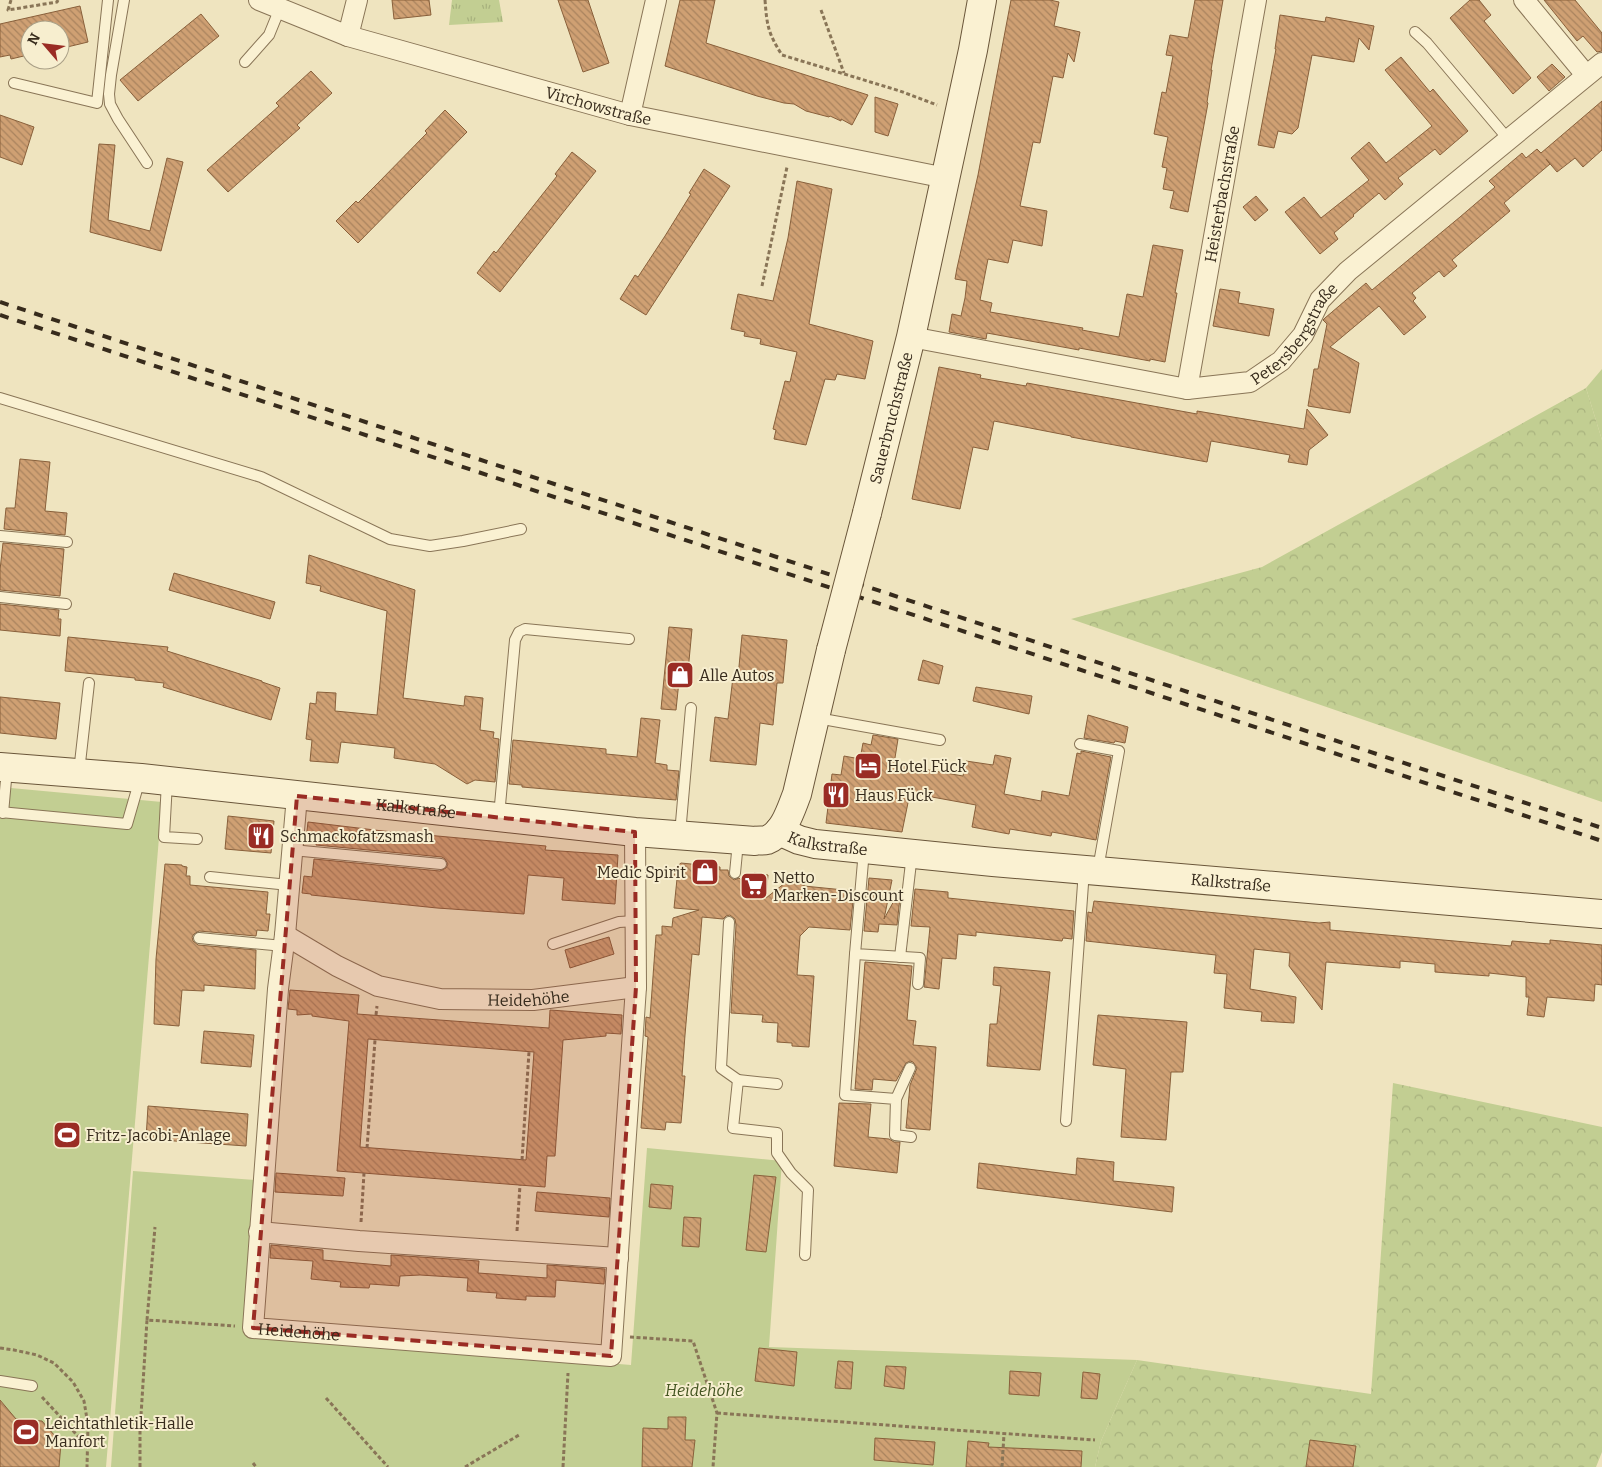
<svg xmlns="http://www.w3.org/2000/svg" width="1602" height="1467" font-family="Bitter,serif">
	<style>
		.green { fill: #c2ce92 }
		.forest { fill: url(#forest-crowns) }
		.park { fill: url(#park-tufts) }
		.building { fill: url(#building-back-hatch); stroke: #89603b; fill-rule: evenodd }
		.lines { fill: none; stroke-linecap: round; stroke-linejoin: round }
		.lane-casing { stroke: #897557; stroke-width: 12 }
		.street-casing { stroke: #897557; stroke-width: 22 }
		.secondary-casing { stroke: #6a563a; stroke-width: 30 }
		.path { stroke: #897557; stroke-width: 3; stroke-dasharray: 4 2.5; stroke-linecap: butt }
		.lane { stroke: #faf1d2; stroke-width: 10 }
		.street { stroke: #faf1d2; stroke-width: 20 }
		.secondary { stroke: #faf1d2; stroke-width: 28 }
		.rail { stroke: #372b1c; stroke-width: 4; stroke-dasharray: 9 9; stroke-linecap: butt }
		.secondary-bridge-casing { stroke: #6a563a; stroke-width: 30; stroke-linecap: butt }
		.secondary-bridge { stroke: #faf1d2; stroke-width: 28 }
		.marked { fill: #9a2c24; fill-opacity: 0.2; stroke: #9a2c24; stroke-width: 4; stroke-dasharray: 10 6; stroke-linejoin: round }
		.labels { text-anchor: middle; dominant-baseline: central; stroke-width: 4; stroke-linejoin: round; paint-order: stroke }
		.street-label { font-size: 16px; fill: #372b1c; stroke: #f7eecf }
		.poi-label { font-size: 16px; fill: #372b1c; stroke: #f7eecf; text-anchor: start }
		.park-label { font-size: 16px; font-style: italic; fill: #445521; stroke: #f7eecf }
	</style>
	<defs>
		<pattern id="forest-crowns" width="20" height="18" patternUnits="userSpaceOnUse" patternTransform="scale(1.25)"><rect width="20" height="18" fill="#c2ce92"/><path d="M2 6a3 3 0 1 1 6 0M12 15a3 3 0 1 1 6 0" fill="none" stroke="#a7b17d"/></pattern>
		<pattern id="park-tufts" width="24" height="20" patternUnits="userSpaceOnUse" patternTransform="scale(1.25)"><rect width="24" height="20" fill="#c2ce92"/><path d="M3 7l-1-3M5 7V3M7 7l1-3M15 17l-1-3M17 17v-4M19 17l1-3" fill="none" stroke="#a7b17d"/></pattern>
		<pattern id="building-back-hatch" width="6" height="6" patternUnits="userSpaceOnUse" patternTransform="scale(1.25)"><rect width="6" height="6" fill="#cfa073"/><path d="M-1 5l2 2M0 0l6 6M5-1l2 2" fill="none" stroke="#a9835e"/></pattern>
	</defs>
	<rect width="100%" height="100%" fill="#efe4bf"/>
	<!-- green -->
	<g class="green">
		<polygon points="1602,369 1602,440 1586,388"/>
		<polygon points="0,787 162,802 106,1467 0,1467"/>
		<polygon points="647,1148 782,1161 769,1347 1137,1360 1101,1441 1095,1467 111,1467 133,1171 255,1180 245,1334 631,1365"/>
	</g>
	<!-- forest -->
	<g class="forest">
		<polygon points="1586,388 1602,440 1602,802 1071,619 1262,567"/>
		<polygon points="1393,1083 1602,1127 1602,1452 1596,1467 1095,1467 1101,1441 1137,1360 1371,1394"/>
	</g>
	<!-- park -->
	<polygon class="park" points="452,0 499,0 503,22 449,25"/>
	<!-- building -->
	<g class="building">
		<polygon points="392,0 429,0 431,15 394,19"/>
		<polygon points="558,0 588,0 609,63 583,72"/>
		<polygon points="680,0 715,0 706,43 868,95 852,125 841,119 841,121 830,116 829,117 806,111 794,104 784,103 757,96 665,66"/>
		<polygon points="1011,0 1050,0 1059,2 1054,26 1080,32 1074,62 1068,53 1063,78 1053,76 1040,143 1033,142 1020,206 1047,211 1042,246 1013,240 1008,263 988,259 980,300 992,303 990,312 1083,328 1082,330 1119,337 1127,294 1143,297 1153,245 1183,250 1175,293 1177,293 1165,362 1150,359 1150,361 1079,348 1079,350 987,333 986,339 949,332 952,314 961,316 965,298 967,281 955,279 957,268 978,175"/>
		<polygon points="1195,0 1223,0 1211,70 1212,70 1207,102 1208,103 1188,212 1170,208 1174,191 1163,189 1167,168 1162,167 1168,137 1154,134 1162,92 1166,93 1173,56 1166,55 1170,35 1188,38"/>
		<polygon points="1470,0 1479,0 1491,15 1484,21 1531,78 1513,94 1450,18"/>
		<polygon points="1544,0 1575,0 1602,33 1602,51 1597,52 1583,36 1577,41"/>
		<polygon points="80,6 88,42 63,48 62,44 60,44 60,30 30,30 30,51 27,52 28,55 11,59 10,55 0,57 0,24"/>
		<polygon points="201,14 219,36 138,101 120,80"/>
		<polygon points="1280,15 1325,22 1326,17 1374,26 1369,50 1359,38 1354,62 1312,55 1298,128 1292,134 1278,131 1274,148 1258,145 1276,49 1275,49"/>
		<polygon points="1401,57 1430,92 1433,89 1468,131 1440,155 1435,149 1398,178 1403,184 1385,200 1379,193 1353,215 1354,216 1334,233 1338,239 1320,254 1285,212 1304,197 1321,218 1369,180 1351,158 1369,142 1386,163 1432,126 1385,70"/>
		<polygon points="1552,64 1565,77 1549,91 1537,77"/>
		<polygon points="311,71 332,93 297,125 300,128 228,192 207,170 279,106 276,103"/>
		<polygon points="875,97 898,104 888,136 875,132"/>
		<polygon points="1602,101 1602,150 1583,167 1575,158 1557,172 1546,159 1550,164 1504,203 1510,211 1452,260 1457,266 1444,277 1439,271 1412,293 1416,298 1413,301 1426,317 1404,335 1379,306 1330,347 1359,363 1350,413 1308,406 1314,369 1318,369 1327,324 1323,320 1325,318 1366,283 1372,290 1460,217 1495,187 1489,181 1522,153 1526,158 1537,149 1541,153"/>
		<polygon points="445,110 467,132 358,243 336,221 356,201 358,203 377,184 427,133 425,131"/>
		<polygon points="0,115 34,127 22,165 0,157"/>
		<polygon points="99,144 115,145 108,220 150,231 167,158 183,162 161,251 90,232"/>
		<polygon points="572,152 596,171 500,292 477,273 494,251 496,253 557,176 555,174"/>
		<polygon points="704,169 730,186 646,315 620,299 635,275 638,277 665,236 691,194 689,193"/>
		<polygon points="797,181 832,189 809,324 873,341 865,379 837,374 835,380 825,379 806,445 774,439 776,430 773,429 785,381 790,382 797,352 760,344 761,339 744,336 745,332 731,329 738,294 773,301 788,238"/>
		<polygon points="1256,196 1268,210 1255,221 1243,207"/>
		<polygon points="1220,289 1240,292 1238,303 1274,309 1269,336 1213,326"/>
		<polygon points="939,367 981,375 980,378 1026,386 1027,383 1197,414 1197,411 1304,429 1307,409 1328,435 1309,450 1307,465 1288,462 1290,455 1211,441 1207,462 1071,437 1071,436 994,421 988,450 973,447 960,509 912,499"/>
		<polygon points="20,459 50,462 45,511 67,513 65,535 4,529 6,508 15,508"/>
		<polygon points="3,543 64,549 60,596 0,590 0,570"/>
		<polygon points="309,555 415,590 403,698 464,706 465,696 483,698 480,730 494,732 493,738 499,739 495,782 475,780 467,784 435,764 394,758 395,748 341,742 338,763 310,761 312,740 306,739 310,703 316,704 317,692 336,693 335,711 377,715 387,611 320,591 321,586 306,583"/>
		<polygon points="174,573 275,602 270,619 169,590"/>
		<polygon points="0,604 59,610 58,619 61,619 60,636 0,630"/>
		<polygon points="669,627 692,629 687,682 679,681 676,710 661,709"/>
		<polygon points="742,635 787,640 783,683 777,683 773,725 760,723 756,765 710,761 715,717 728,719 733,677 738,677"/>
		<polygon points="68,637 168,647 167,651 262,681 262,682 280,688 271,720 163,687 164,683 135,680 135,678 65,671"/>
		<polygon points="923,660 943,666 939,684 918,680"/>
		<polygon points="976,687 1032,696 1029,714 973,701"/>
		<polygon points="0,697 60,703 56,739 0,733"/>
		<polygon points="1088,715 1128,727 1125,743 1115,741 1114,743 1084,738"/>
		<polygon points="641,718 660,720 655,763 667,765 667,770 679,771 676,800 522,787 522,785 509,784 513,740 606,749 606,754 637,757"/>
		<polygon points="873,735 898,739 894,764 963,776 966,761 993,765 995,755 1011,758 1004,794 1041,801 1042,791 1069,796 1077,753 1081,754 1081,751 1111,757 1096,840 1052,832 1051,836 1010,829 1009,834 972,827 976,805 910,793 902,832 826,823 832,774 841,775 844,756 860,759 863,743 871,745"/>
		<polygon points="228,816 274,821 271,853 225,849"/>
		<polygon points="308,822 383,831 546,846 545,850 618,855 615,904 562,900 564,878 528,875 524,914 437,908 311,895 311,894 302,893 304,876 312,877 314,859 440,871 446,868 448,864 445,859 442,857 316,845 317,840 306,839"/>
		<polygon points="681,863 720,867 720,870 728,870 729,876 734,880 739,878 741,880 748,875 752,875 754,873 768,875 766,898 790,879 804,881 804,886 854,891 850,930 809,927 800,936 797,975 814,976 809,1047 792,1046 792,1043 777,1042 778,1023 762,1022 763,1015 731,1013 736,925 735,919 730,915 726,916 723,919 702,917 699,955 692,954 685,1035 682,1076 685,1076 681,1123 666,1122 665,1130 641,1128 648,1037 645,1036 646,1017 650,1018 656,935 662,935 662,926 672,927 673,918 699,910 674,908 677,879 674,876 675,868"/>
		<polygon points="165,864 182,865 182,866 187,867 186,876 190,876 190,885 268,892 266,914 270,914 268,931 257,930 256,936 199,931 194,934 192,937 193,941 198,945 256,950 255,989 204,985 204,991 182,990 179,1026 154,1024 156,959"/>
		<polygon points="869,878 892,880 884,919 901,888 897,925 879,924 878,932 864,931"/>
		<polygon points="915,889 948,892 948,898 1074,911 1072,939 1063,938 1062,941 976,932 976,936 958,934 956,959 942,958 939,989 924,987 930,927 911,926"/>
		<polygon points="1094,901 1319,923 1330,922 1330,930 1511,946 1512,941 1550,944 1550,940 1602,945 1602,985 1595,984 1594,1001 1547,997 1544,1017 1527,1015 1529,997 1526,997 1526,977 1489,973 1489,976 1435,972 1435,964 1400,961 1400,968 1326,962 1322,1010 1289,966 1290,953 1254,949 1250,989 1296,997 1294,1023 1261,1021 1262,1012 1224,1008 1227,974 1214,973 1216,955 1086,941 1088,912 1092,913"/>
		<polygon points="609,937 614,954 570,968 565,950"/>
		<polygon points="865,962 912,966 907,1020 916,1021 913,1045 936,1047 930,1130 906,1128 910,1085 917,1068 913,1062 910,1061 906,1063 896,1081 873,1079 872,1090 855,1089"/>
		<polygon points="994,967 1050,972 1040,1070 987,1066 990,1024 997,1024 1001,986 993,985"/>
		<path d="M 290,990 L 359,995 L 357,1014 L 549,1028 L 550,1010 L 622,1015 L 621,1034 L 606,1033 L 606,1036 L 563,1040 L 555,1156 L 547,1156 L 545,1187 L 337,1171 L 349,1021 L 312,1016 L 312,1014 L 297,1015 L 297,1010 L 288,1009 ZM 368,1039 L 534,1052 L 526,1160 L 360,1147 Z"/>
		<polygon points="1098,1015 1187,1022 1183,1072 1171,1072 1166,1140 1121,1137 1126,1069 1093,1065"/>
		<polygon points="204,1031 254,1035 251,1067 201,1063"/>
		<polygon points="839,1103 871,1104 868,1137 889,1139 894,1142 900,1142 897,1173 834,1166"/>
		<polygon points="148,1106 248,1114 246,1146 146,1139"/>
		<polygon points="1077,1158 1114,1162 1113,1181 1174,1187 1172,1212 977,1188 979,1163 1076,1175"/>
		<polygon points="276,1173 345,1178 343,1196 275,1192"/>
		<polygon points="754,1175 776,1177 766,1252 746,1250"/>
		<polygon points="651,1184 673,1186 671,1209 649,1207"/>
		<polygon points="537,1192 610,1198 609,1217 535,1211"/>
		<polygon points="684,1217 701,1218 699,1247 682,1246"/>
		<polygon points="271,1245 323,1250 323,1260 391,1266 391,1255 479,1261 478,1273 547,1278 547,1265 605,1269 604,1284 556,1280 555,1297 526,1296 526,1300 496,1298 497,1293 467,1291 468,1278 420,1275 400,1276 399,1286 370,1284 369,1288 340,1287 341,1282 311,1279 313,1261 270,1258"/>
		<polygon points="759,1348 797,1352 794,1386 755,1381"/>
		<polygon points="838,1361 853,1362 851,1389 835,1388"/>
		<polygon points="886,1366 906,1367 904,1389 884,1386"/>
		<polygon points="1010,1371 1041,1373 1039,1396 1009,1394"/>
		<polygon points="1083,1372 1100,1374 1097,1399 1081,1398"/>
		<polygon points="0,1400 16,1419 42,1421 61,1443 59,1467 0,1467"/>
		<polygon points="668,1417 686,1417 685,1440 695,1440 692,1467 642,1467 643,1428 668,1429"/>
		<polygon points="875,1438 935,1442 933,1465 874,1460"/>
		<polygon points="1310,1440 1356,1446 1353,1467 1306,1467"/>
		<polygon points="968,1441 989,1443 988,1447 1082,1451 1081,1467 966,1467"/>
	</g>
	<g class="lines">
		<defs>
			<g id="lane">
				<polyline points="124,0 111,75 109,94 110,104 118,119 147,163"/>
				<polyline points="1415,32 1427,43 1508,139"/>
				<polyline points="245,62 269,35 280,8"/>
				<polyline points="14,83 97,103 108,0"/>
				<polyline points="0,398 261,477 390,539 430,546 463,541 521,529"/>
				<polyline points="0,536 67,542"/>
				<polyline points="0,597 66,604"/>
				<polyline points="817,718 940,740"/>
				<polyline points="1080,744 1119,751 1098,869"/>
				<polyline points="79,772 89,683"/>
				<polyline points="167,782 164,837 197,839"/>
				<polyline points="0,812 127,824 140,779"/>
				<polyline points="3,813 7,769"/>
				<polyline points="499,816 515,640 519,632 525,629 629,639"/>
				<polyline points="680,834 691,708"/>
				<polyline points="292,850 441,864"/>
				<polyline points="864,850 855,954 920,958 918,984"/>
				<polyline points="735,873 738,842"/>
				<polyline points="210,877 289,885"/>
				<polyline points="729,922 721,1068 738,1080"/>
				<polyline points="199,938 284,946"/>
				<polyline points="553,944 619,922 636,921"/>
				<polyline points="855,954 845,1095 896,1099 895,1135 911,1137"/>
				<polyline points="900,957 912,854"/>
				<polyline points="777,1084 738,1080 733,1128 777,1133 777,1153 791,1173 808,1190 805,1255"/>
				<polyline points="896,1099 910,1068"/>
				<polyline points="1066,1121 1084,870"/>
				<polyline points="0,1381 32,1386"/>
			</g>
			<g id="street">
				<path id="s1" d="M 259,0 L 348,36 L 630,115 L 946,178"/>
				<polyline points="1524,0 1586,75"/>
				<polyline points="348,36 357,0"/>
				<polyline points="630,115 656,0"/>
				<path id="s2" d="M 911,337 L 1187,389 L 1250,382 L 1281,361 L 1303,335 L 1320,300 L 1348,271 L 1602,63"/>
				<path id="s3" d="M 1187,389 L 1256,0"/>
				<path id="s4" d="M 297,796 L 285,935 L 278,989 L 253,1328 L 611,1356 L 636,987 L 635,832"/>
				<path id="s5" d="M 285,935 L 337,966 L 378,986 L 440,999 L 533,1000 L 636,987"/>
				<polyline points="259,1232 359,1241 618,1258"/>
			</g>
			<g id="secondary">
				<path id="s6" d="M 867,513 L 911,337 L 973,50 L 982,0"/>
				<path id="s7" d="M 0,767 L 141,778 L 635,832 L 755,841 C 758,840 763,841 767,840 C 784,834 791,809 797,794 L 831,650"/>
				<path id="s8" d="M 779,831 L 799,840 L 815,844 L 993,862 L 1602,914"/>
			</g>
		</defs>
		<!-- lane casing -->
		<use href="#lane" class="lane-casing"/>
		<!-- street casing -->
		<use href="#street" class="street-casing"/>
		<!-- secondary casing -->
		<use href="#secondary" class="secondary-casing"/>
		<!-- path -->
		<g class="path">
			<polyline points="11,0 8,10 57,2 58,0"/>
			<path d="M 765,0 C 767,26 768,33 782,55 L 900,91 L 937,105"/>
			<polyline points="821,10 844,73"/>
			<polyline points="762,286 787,167"/>
			<polyline points="376,1015 377,1006"/>
			<polyline points="367,1148 375,1040"/>
			<polyline points="522,1160 529,1052"/>
			<polyline points="361,1222 364,1173"/>
			<polyline points="517,1231 520,1185"/>
			<polyline points="147,1320 155,1227"/>
			<polyline points="630,1337 693,1341 717,1413 713,1467"/>
			<polyline points="0,1348 14,1350 37,1355 54,1363 73,1382 84,1401 88,1425 87,1467"/>
			<polyline points="42,1397 88,1447"/>
			<polyline points="326,1398 388,1467"/>
			<polyline points="717,1413 1095,1440"/>
			<polyline points="253,1463 256,1467"/>
			<polyline points="140,1467 140,1431 147,1320 235,1326"/>
			<polyline points="465,1467 519,1435"/>
			<polyline points="563,1467 568,1373"/>
			<polyline points="1002,1467 1004,1434"/>
		</g>
		<!-- lane -->
		<use href="#lane" class="lane"/>
		<!-- street -->
		<use href="#street" class="street"/>
		<!-- secondary -->
		<use href="#secondary" class="secondary"/>
		<!-- rail -->
		<g class="rail">
			<polyline points="0,302 1602,828"/>
			<polyline points="0,315 1602,841"/>
		</g>
		<defs>
			<polyline id="secondary-bridge" points="831,650 867,513"/>
		</defs>
		<!-- secondary-bridge casing -->
		<use href="#secondary-bridge" class="secondary-bridge-casing"/>
		<!-- secondary-bridge -->
		<use href="#secondary-bridge" class="secondary-bridge"/>
	</g>
	<!-- marked area -->
	<path class="marked" d="M 297,796 L 635,832 L 636,987 L 611,1356 L 253,1328 Z"/>
	<!-- icons -->
	<defs>
		<symbol id="shop-square" viewBox="-11 -11 22 22"><rect x="-9" y="-9" width="18" height="18" rx="4" fill="#9a2c24" stroke="#f7eecf"/><path d="M-5-2.5h2.3a2.7 3.5 0 0 1 5.4 0H5L5.5 6h-11ZM-1.5-2.5h3a1.5 2.3 0 0 0-3 0Z" fill="#fff"/></symbol>
		<symbol id="hotel-square" viewBox="-11 -11 22 22"><rect x="-9" y="-9" width="18" height="18" rx="4" fill="#9a2c24" stroke="#f7eecf"/><path d="M-6-4.5h1.5V1H6V5H4.5V3h-9V5H-6ZM-4 0a1.8 1.8 0 1 1 3.6 0ZM.5 0V-2.5h3Q6-2.5 6 0Z" fill="#fff"/></symbol>
		<symbol id="restaurant-square" viewBox="-11 -11 22 22"><rect x="-9" y="-9" width="18" height="18" rx="4" fill="#9a2c24" stroke="#f7eecf"/><path d="M-5-6h1v4h1v-4h1v4h1v-4h1v5L-1.5 .5V6h-2V.5L-5-1ZM5-6V6H3V1.5H1.5Q1.5-4 5-6Z" fill="#fff"/></symbol>
		<symbol id="supermarket-square" viewBox="-11 -11 22 22"><rect x="-9" y="-9" width="18" height="18" rx="4" fill="#9a2c24" stroke="#f7eecf"/><path d="M-6-5.5h2.5l.6 2H6L4.5 2H-2.5L-4.4-4H-6ZM-1.5 3.2a1.3 1.3 0 1 0 .1 0ZM3 3.2a1.3 1.3 0 1 0 .1 0Z" fill="#fff"/></symbol>
		<symbol id="stadium-square" viewBox="-11 -11 22 22"><rect x="-9" y="-9" width="18" height="18" rx="4" fill="#9a2c24" stroke="#f7eecf"/><path d="M0-5a6.5 5 0 1 0 0 10a6.5 5 0 1 0 0-10ZM-3.5-1.8h7v3.6h-7Z" fill="#fff"/></symbol>
	</defs>
	<g fill-rule="evenodd">
		<use href="#shop-square" x="664" y="659" width="32" height="32"/>
		<use href="#hotel-square" x="852" y="750" width="32" height="32"/>
		<use href="#restaurant-square" x="820" y="779" width="32" height="32"/>
		<use href="#restaurant-square" x="245" y="820" width="32" height="32"/>
		<use href="#shop-square" x="689" y="856" width="32" height="32"/>
		<use href="#supermarket-square" x="738" y="870" width="32" height="32"/>
		<use href="#stadium-square" x="51" y="1119" width="32" height="32"/>
		<use href="#stadium-square" x="10" y="1416" width="32" height="32"/>
	</g>
	<g class="labels">
		<!-- street labels -->
		<g class="street-label">
			<text stroke="none"><textPath href="#s1" startOffset="356">Virchowstraße</textPath></text>
			<text stroke="none"><textPath href="#s3" startOffset="198">Heisterbachstraße</textPath></text>
			<text stroke="none"><textPath href="#s2" startOffset="411">Petersbergstraße</textPath></text>
			<text stroke="none"><textPath href="#s6" startOffset="98">Sauerbruchstraße</textPath></text>
			<text stroke="none"><textPath href="#s7" startOffset="418">Kalkstraße</textPath></text>
			<text stroke="none"><textPath href="#s8" startOffset="51">Kalkstraße</textPath></text>
			<text stroke="none"><textPath href="#s8" startOffset="456">Kalkstraße</textPath></text>
			<text stroke="none"><textPath href="#s5" startOffset="258">Heidehöhe</textPath></text>
			<text stroke="none"><textPath href="#s4" startOffset="580">Heidehöhe</textPath></text>
		</g>
		<!-- poi labels -->
		<g class="poi-label">
			<text x="699" y="675">Alle Autos</text>
			<text x="887" y="766">Hotel Fück</text>
			<text x="855" y="795">Haus Fück</text>
			<text x="280" y="836">Schmackofatzsmash</text>
			<text x="686" y="872" text-anchor="end">Medic Spirit</text>
			<text x="773" y="877">Netto<tspan x="773" dy="18">Marken-Discount</tspan></text>
			<text x="86" y="1135">Fritz-Jacobi-Anlage</text>
			<text x="45" y="1423">Leichtathletik-Halle<tspan x="45" dy="18">Manfort</tspan></text>
		</g>
		<!-- park labels -->
		<g class="park-label">
			<text x="704" y="1390">Heidehöhe</text>
		</g>
	</g>
	<!-- north arrow -->
	<g transform="translate(45 45) rotate(298)"><circle r="24" fill="#f7eecf" stroke="#aaa087"/>
	<path d="M0-4L9 19L0 12L-9 19Z" fill="#9a2c24"/>
	<text y="-8" font-size="14" font-weight="bold" text-anchor="middle" fill="#372b1c">N</text>
	</g>
</svg>
